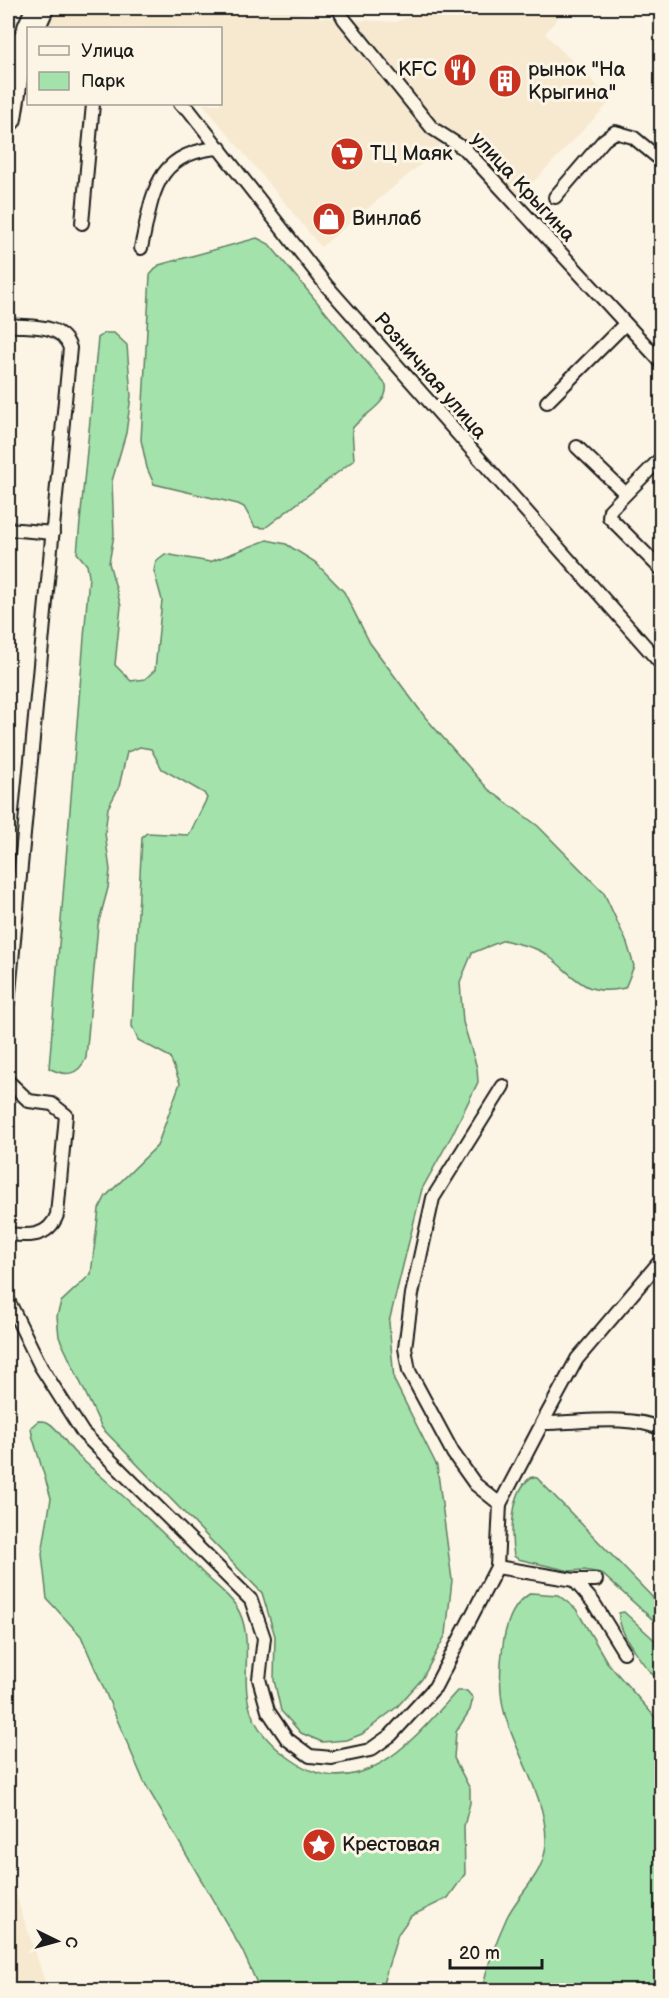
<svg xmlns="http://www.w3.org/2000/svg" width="669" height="1998" font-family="'Balsamiq Sans',sans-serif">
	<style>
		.built { fill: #f6e9cf }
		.green { fill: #a3e2aa; stroke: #607f63; stroke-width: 1.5 }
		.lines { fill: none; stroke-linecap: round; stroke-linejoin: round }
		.service-casing { stroke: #1c1c1c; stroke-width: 16 }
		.minor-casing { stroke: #1c1c1c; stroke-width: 30 }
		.service { stroke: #fcf5e5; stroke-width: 12 }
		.minor { stroke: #fcf5e5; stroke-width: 26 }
		.labels { text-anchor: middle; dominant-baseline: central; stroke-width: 6; stroke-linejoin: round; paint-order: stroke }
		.poi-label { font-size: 20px; fill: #1c1c1c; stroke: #fcf5e5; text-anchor: start }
		.street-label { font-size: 20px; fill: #1c1c1c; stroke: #fcf5e5 }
	</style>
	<rect width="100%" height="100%" fill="#fcf5e5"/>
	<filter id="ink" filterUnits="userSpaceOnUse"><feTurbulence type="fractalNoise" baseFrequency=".0167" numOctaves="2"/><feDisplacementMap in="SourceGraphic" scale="12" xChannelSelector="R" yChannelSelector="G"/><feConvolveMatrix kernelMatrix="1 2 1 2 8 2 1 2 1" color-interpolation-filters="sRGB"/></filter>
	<g filter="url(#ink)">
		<!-- built -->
		<g class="built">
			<polygon points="56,8 286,8 313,17 396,22 432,8 554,8 559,17 545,34 612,100 516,200 450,135 425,161 321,247 203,104 220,104 220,28 47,28 48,19"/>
			<polygon points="8,1872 48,1990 8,1990"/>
		</g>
		<!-- green -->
		<g class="green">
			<path d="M 257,238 L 269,244 L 386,385 C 389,405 362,414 352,429 L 354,460 L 265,528 L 255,527 L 244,507 L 238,504 L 154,484 L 147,468 L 141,440 L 150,275 L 159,265 Z"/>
			<path d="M 105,333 L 114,333 L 127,345 L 131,396 L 126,433 L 112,481 L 114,535 L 109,563 L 121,606 L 115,665 L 131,681 L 145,679 L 155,670 L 162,600 L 154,571 L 156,561 L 165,554 L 210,562 L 267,540 L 286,544 L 315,562 L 344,592 L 370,643 L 425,717 L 488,789 L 538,826 L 604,893 L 627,943 L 634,966 L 625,988 C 581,998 575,974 544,953 C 533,946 516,944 504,940 L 472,953 L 460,982 L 463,1022 L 477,1068 L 478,1082 L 452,1135 L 422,1189 L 389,1322 L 394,1380 L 437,1466 L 452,1580 L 446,1634 L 422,1679 L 397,1707 L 362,1734 L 347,1740 L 322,1742 L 301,1733 L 281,1711 L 274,1680 L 275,1636 L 262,1593 L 102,1428 L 59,1337 L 57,1316 L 61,1302 L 91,1274 L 99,1209 L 106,1196 L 157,1146 L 180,1083 L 170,1057 L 138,1040 L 132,1026 L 142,837 L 147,833 L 189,835 L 207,798 L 204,793 L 162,769 L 151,749 L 140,747 L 127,752 L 119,787 L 108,808 L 105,833 L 110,870 L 108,888 L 98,925 L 86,1058 C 78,1076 65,1077 49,1068 L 89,576 L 87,565 L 77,553 L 98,338 Z"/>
			<path d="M 38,1421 C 39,1421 46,1421 47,1422 C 58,1427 66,1444 74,1452 C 83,1461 93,1469 102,1477 C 137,1508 171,1540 204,1574 C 214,1584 228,1594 236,1606 C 257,1639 237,1681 253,1717 C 261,1735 277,1750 292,1760 C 360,1808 416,1737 457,1691 L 467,1691 L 473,1698 L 470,1710 L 456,1732 L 454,1758 L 470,1789 L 470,1803 L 464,1826 L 465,1874 L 448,1898 L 411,1916 L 398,1934 L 381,1990 L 260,1990 L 242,1950 L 144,1782 L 81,1636 L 47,1599 L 42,1554 L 51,1498 L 32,1435 L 31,1427 Z"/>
			<path d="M 532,1477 L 537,1478 L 661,1606 L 661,1627 L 601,1573 L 584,1570 L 570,1571 L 518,1559 L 514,1556 C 510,1534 511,1489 532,1477 Z"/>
			<path d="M 531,1593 L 558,1595 L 576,1609 L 607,1662 L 661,1724 L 661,1990 L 482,1990 C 487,1965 496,1941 507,1917 C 520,1891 546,1873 546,1841 C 546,1797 517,1756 505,1715 C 498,1691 500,1663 504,1638 C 508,1619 514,1603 531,1593 Z"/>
			<path d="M 624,1612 L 661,1646 L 661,1683 C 647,1670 617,1633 619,1613 Z"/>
		</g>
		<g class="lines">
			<defs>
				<g id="service">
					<polyline points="338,8 344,19 432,128 466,150 662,363"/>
					<polyline points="180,104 189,110 326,285 662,665"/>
					<polyline points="555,197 604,140 615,132 633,137 662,161"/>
					<polyline points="82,223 93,104"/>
					<path d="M 141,248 C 153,194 154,152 220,148"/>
					<path d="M 8,325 C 31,328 61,322 70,348 L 8,1003"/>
					<polyline points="547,402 625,324"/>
					<polyline points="577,447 625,493"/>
					<polyline points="662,457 610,510 609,517 662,570"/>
					<polyline points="8,529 53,533"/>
					<path d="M 8,1081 L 29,1101 L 52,1104 L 66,1115 L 57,1215 C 48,1238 28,1236 8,1234"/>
					<polyline points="8,1300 41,1367 83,1433 251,1600 264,1638 259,1679 268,1711 287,1739 310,1756 332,1758 370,1750 391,1735 435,1687 497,1567 500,1504 546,1416 577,1359 662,1259"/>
					<path d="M 543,1423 C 579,1423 628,1414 662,1429"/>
					<polyline points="500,1504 475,1484 453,1453 409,1371 405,1348 412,1294 433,1198 503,1086"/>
					<polyline points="497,1567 574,1580 596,1580"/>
					<polyline points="574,1580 593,1602 624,1652"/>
				</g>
				<g id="minor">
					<polyline points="31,28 40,8"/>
					<polyline points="8,118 15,73 28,36"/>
				</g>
			</defs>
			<!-- service casing -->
			<use href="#service" class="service-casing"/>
			<!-- minor casing -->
			<use href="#minor" class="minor-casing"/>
			<!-- service -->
			<use href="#service" class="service"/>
			<!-- minor -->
			<use href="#minor" class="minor"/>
		</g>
	</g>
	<!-- icons -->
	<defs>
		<symbol id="restaurant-disc" viewBox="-11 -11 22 22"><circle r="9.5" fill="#c8321e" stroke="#fcf5e5"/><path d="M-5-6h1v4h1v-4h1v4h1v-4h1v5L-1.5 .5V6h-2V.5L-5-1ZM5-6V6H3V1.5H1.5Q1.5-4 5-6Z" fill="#fff"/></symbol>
		<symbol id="building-disc" viewBox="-11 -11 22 22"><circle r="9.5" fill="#c8321e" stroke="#fcf5e5"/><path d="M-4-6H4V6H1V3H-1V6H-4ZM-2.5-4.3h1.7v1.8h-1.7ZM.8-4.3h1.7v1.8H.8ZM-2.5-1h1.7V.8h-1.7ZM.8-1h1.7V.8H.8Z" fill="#fff"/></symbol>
		<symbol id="supermarket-disc" viewBox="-11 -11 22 22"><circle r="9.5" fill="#c8321e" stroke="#fcf5e5"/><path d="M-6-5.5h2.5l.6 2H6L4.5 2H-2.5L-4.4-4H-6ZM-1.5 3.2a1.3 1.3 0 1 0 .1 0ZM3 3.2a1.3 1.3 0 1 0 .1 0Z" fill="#fff"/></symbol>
		<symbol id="shop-disc" viewBox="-11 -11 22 22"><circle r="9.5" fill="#c8321e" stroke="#fcf5e5"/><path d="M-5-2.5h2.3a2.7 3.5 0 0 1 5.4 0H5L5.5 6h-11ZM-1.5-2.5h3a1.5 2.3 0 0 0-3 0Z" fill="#fff"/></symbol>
		<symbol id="sight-disc" viewBox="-11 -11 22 22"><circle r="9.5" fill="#c8321e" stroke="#fcf5e5"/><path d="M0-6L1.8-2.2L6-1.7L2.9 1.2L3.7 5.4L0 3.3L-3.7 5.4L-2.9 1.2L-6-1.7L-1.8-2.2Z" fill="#fff"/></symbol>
	</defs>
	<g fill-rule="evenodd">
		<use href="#restaurant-disc" x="441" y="51" width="38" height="38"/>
		<use href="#building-disc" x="486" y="62" width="38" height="38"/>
		<use href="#supermarket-disc" x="328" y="135" width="38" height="38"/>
		<use href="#shop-disc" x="310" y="200" width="38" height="38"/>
		<use href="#sight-disc" x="300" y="1826" width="38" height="38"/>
	</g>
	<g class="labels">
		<!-- poi labels -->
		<g class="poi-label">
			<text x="437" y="70" text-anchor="end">KFC</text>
			<text x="528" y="70">рынок "На<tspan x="528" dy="23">Крыгина"</tspan></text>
			<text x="370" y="154">ТЦ Маяк</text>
			<text x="352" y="219">Винлаб</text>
			<text x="342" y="1845">Крестовая</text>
		</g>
		<!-- street labels -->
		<g class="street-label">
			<text transform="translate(523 187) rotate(47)">улица Крыгина</text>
			<text transform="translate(430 376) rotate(49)">Розничная улица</text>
		</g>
	</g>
	<!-- margin -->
	<rect width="669" height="1998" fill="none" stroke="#fcf5e5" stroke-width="30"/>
	<rect x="15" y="15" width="639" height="1968" fill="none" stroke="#1c1c1c" stroke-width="2" filter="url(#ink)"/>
	<!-- legend -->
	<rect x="27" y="27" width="195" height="78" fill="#fcf5e5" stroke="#a29e95" stroke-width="1.5"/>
	<rect x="39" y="46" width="30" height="9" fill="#fcf5e5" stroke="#a29e95" stroke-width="1.5"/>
	<text x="81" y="57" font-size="18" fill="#1c1c1c">Улица</text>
	<rect x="39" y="72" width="30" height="18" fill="#a3e2aa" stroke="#a29e95" stroke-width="1.5"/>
	<text x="81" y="87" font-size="18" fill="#1c1c1c">Парк</text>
	<!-- north arrow -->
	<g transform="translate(57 1941) rotate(95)" stroke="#fcf5e5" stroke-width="4.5" paint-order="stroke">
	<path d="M0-4.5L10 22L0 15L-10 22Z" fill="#1c1c1c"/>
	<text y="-9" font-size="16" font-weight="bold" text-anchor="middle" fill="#1c1c1c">С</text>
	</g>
	<!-- scale -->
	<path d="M450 1959v9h92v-9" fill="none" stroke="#1c1c1c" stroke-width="3"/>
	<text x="459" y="1959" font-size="18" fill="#1c1c1c" stroke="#fcf5e5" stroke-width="4.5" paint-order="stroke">20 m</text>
</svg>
